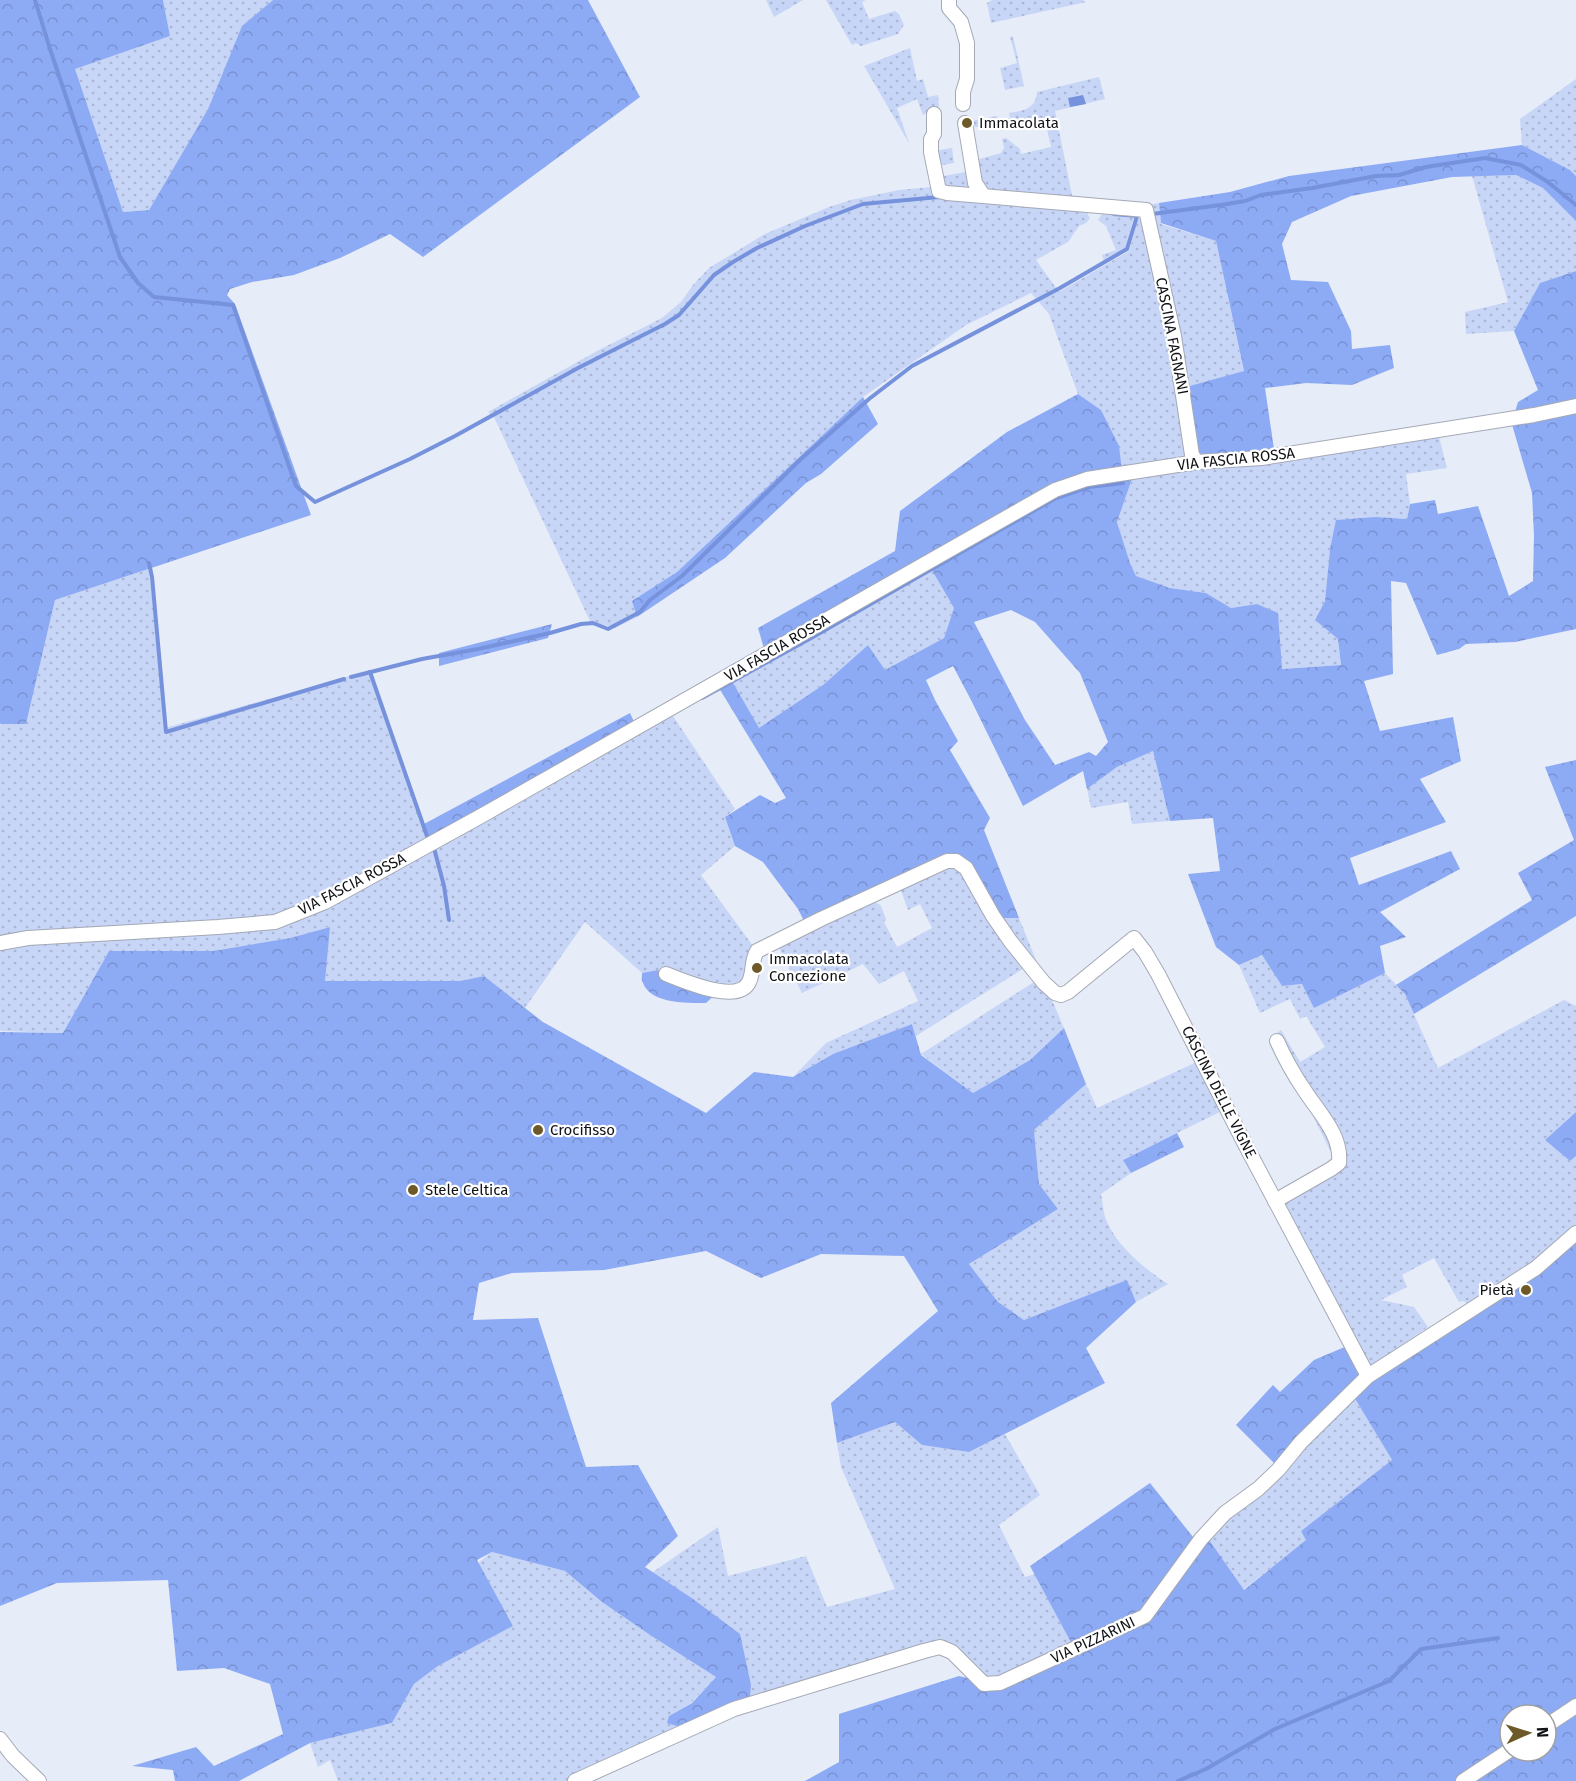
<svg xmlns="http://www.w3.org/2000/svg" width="1576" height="1781" font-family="'Fira Sans',sans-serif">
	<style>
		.grass { fill: url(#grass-dots) }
		.forest { fill: url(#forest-crowns); fill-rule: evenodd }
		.water { fill: #7692dc }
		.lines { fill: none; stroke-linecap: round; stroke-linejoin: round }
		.stream { stroke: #7692dc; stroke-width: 4 }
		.minor-casing { stroke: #a4a9b5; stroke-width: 16 }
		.minor { stroke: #fff; stroke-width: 14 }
		.poi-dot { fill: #6e5a28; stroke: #fff; stroke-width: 2 }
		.labels { text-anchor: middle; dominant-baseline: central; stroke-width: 4.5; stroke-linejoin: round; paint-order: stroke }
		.poi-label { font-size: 15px; fill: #101216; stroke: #fff; text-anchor: start }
		.street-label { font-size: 15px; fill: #101216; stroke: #fff }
	</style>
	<defs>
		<pattern id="grass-dots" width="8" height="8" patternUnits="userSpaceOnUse" patternTransform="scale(1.5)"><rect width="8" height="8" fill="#c7d5f7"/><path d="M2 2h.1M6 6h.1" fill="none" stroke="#aab6d3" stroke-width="1.8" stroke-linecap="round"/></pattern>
		<pattern id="forest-crowns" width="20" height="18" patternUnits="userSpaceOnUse" patternTransform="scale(1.5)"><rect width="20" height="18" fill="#8daaf5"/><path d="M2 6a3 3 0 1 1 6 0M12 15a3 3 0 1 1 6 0" fill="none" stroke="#7991d1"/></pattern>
	</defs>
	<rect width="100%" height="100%" fill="#e6ecf8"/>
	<!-- grass -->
	<g class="grass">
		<polygon points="163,0 273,0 242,27 208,109 149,210 123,212 74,69 170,36"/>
		<polygon points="766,0 803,0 774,17"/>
		<polygon points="826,0 866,0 862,2 869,19 895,11 899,14 904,25 898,34 861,46 856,43 852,45"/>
		<polygon points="992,0 1083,0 1086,2 991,23 987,3"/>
		<polygon points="1013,36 1024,86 1005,90 1000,68 1017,63 1010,37"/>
		<polygon points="910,48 917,81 923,79 928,97 938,95 939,107 923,115 917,99 897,108 909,143 864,66"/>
		<path d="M 1099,77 L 1105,99 L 1055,111 L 1073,200 L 983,190 L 976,160 L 1001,153 L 1004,148 L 1002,139 L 1006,138 L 1020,149 L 1021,154 L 1051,147 L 1045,120 L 1001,131 L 999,123 L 977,127 L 969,126 L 966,122 L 997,116 L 999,120 L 1010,118 L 1009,113 C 1023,111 1036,109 1037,92 Z"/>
		<polygon points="1576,79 1576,176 1570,170 1522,145 1520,119"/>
		<polygon points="952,148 954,163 937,166 934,151"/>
		<polygon points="971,171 971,190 947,192 938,177"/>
		<polygon points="1516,175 1543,188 1576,221 1576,271 1540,283 1514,331 1466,334 1465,312 1508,302 1472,176"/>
		<polygon points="932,187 932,195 1087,213 1090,218 1086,223 1079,226 1068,242 1036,260 1059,292 1129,251 1138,218 1142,219 1177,376 1187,462 1122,471 1118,446 1101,410 1078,394 1049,314 1031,293 966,325 863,397 677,572 633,601 637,617 615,628 590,621 494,417 488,412 597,351 662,318 681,302 693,285 709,268 765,234 829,207 851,200 899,190"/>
		<polygon points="1159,203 1161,224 1216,241 1244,372 1186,387 1147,205"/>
		<polygon points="1102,214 1134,217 1125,249 1104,261 1102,255 1116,250 1106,226 1098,220"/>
		<polygon points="1438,433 1447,468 1406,474 1410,504 1407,519 1376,517 1330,549 1325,601 1315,620 1338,639 1341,665 1281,669 1257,604 1231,608 1206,593 1170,588 1136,576 1130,563 1117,522 1133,476 1262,462"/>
		<polygon points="930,567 954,608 944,638 885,670 868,645 823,685 759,729 732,681"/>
		<polygon points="149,569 165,728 371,670 428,838 671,713 735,809 725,817 735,846 701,875 756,950 741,990 669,981 658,970 642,973 585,922 525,1008 484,976 460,981 325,981 329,927 290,938 213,951 109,951 63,1033 0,1031 0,726 1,724 26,724 55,600"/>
		<polygon points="1153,751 1170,821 1132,824 1128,802 1091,808 1087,789 1117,767"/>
		<polygon points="944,866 957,867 1029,965 916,1036 912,1024 833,1054 793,1077 826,1043 918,1001 904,971 879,984 863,964 802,993 778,946 874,901 881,906 886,919 884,922 897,947 932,928 920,904 908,910 900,888"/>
		<polygon points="998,918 1019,918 1040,970"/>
		<polygon points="1262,955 1282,986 1302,984 1314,1007 1385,973 1405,994 1438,1068 1564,1000 1576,1006 1576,1112 1545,1140 1570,1161 1576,1156 1576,1228 1533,1262 1518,1270 1467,1305 1464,1301 1459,1302 1434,1258 1402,1275 1407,1287 1381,1300 1414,1307 1428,1327 1368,1368 1281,1203 1335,1160 1297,1084 1271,1038 1281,1030 1300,1062 1325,1047 1306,1016 1300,1019 1290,999 1260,1013 1239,965"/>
		<polygon points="1039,979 1049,993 1064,1028 1030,1060 973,1093 921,1054"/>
		<path d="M 1199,1061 L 1224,1110 L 1124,1159 L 1131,1173 L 1101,1194 C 1103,1203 1103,1214 1107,1222 C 1117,1246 1146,1270 1168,1284 L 1136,1302 L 1127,1281 L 1024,1320 L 998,1302 L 969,1264 L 1058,1209 L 1039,1184 L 1034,1130 L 1086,1084 L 1097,1108 Z"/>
		<polygon points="1354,1397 1392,1460 1301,1531 1307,1540 1243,1590 1207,1537 1281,1473"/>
		<polygon points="895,1422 922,1445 969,1452 1005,1434 1040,1495 999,1525 1025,1577 1035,1574 1074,1648 997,1679 985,1680 955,1649 750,1698 751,1685 653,1572 718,1527 728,1576 806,1556 827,1607 895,1589 841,1467 837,1443"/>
		<polygon points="492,1552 565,1571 602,1602 650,1635 716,1677 691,1703 669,1716 680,1727 569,1781 338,1781 330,1760 318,1767 310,1743 392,1723 414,1684 438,1666 513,1626 478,1563"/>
	</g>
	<!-- forest -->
	<g class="forest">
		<polygon points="0,0 163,0 170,36 75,69 123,212 149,210 208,109 242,26 273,0 588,0 640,97 423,257 390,234 340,258 294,275 252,282 230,289 227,295 235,304 311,515 55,600 26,724 0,724"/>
		<path d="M 1522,145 L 1570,170 L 1576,176 L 1576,221 L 1543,188 L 1516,175 L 1452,177 L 1351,196 L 1292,222 L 1282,244 L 1291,280 L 1328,282 L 1351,331 L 1352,349 L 1390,345 L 1394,368 L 1352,385 L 1306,383 L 1265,388 L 1274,449 C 1251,453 1222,460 1199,453 L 1195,444 L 1186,387 L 1244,371 L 1216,241 L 1161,223 L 1159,203 L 1230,192 L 1289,176 Z"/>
		<polygon points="1576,271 1576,400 1533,412 1515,412 1518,402 1538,390 1514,331 1540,283"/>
		<polygon points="1078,394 1101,410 1119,446 1122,471 1088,475 765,652 758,628 895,551 900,511 1007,432"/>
		<polygon points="863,397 878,424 821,474 806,483 725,558 637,617 632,601 677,572"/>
		<path d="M 1576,409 L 1576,629 L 1515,642 L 1466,644 L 1459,649 L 1437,655 L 1406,583 L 1391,581 L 1393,674 L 1364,681 L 1380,731 L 1453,717 L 1461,761 L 1420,779 L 1446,822 L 1350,858 L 1359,885 L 1451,851 L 1460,869 L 1380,912 L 1406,937 L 1380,946 L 1385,973 L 1314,1008 L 1302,984 L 1282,986 L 1262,955 L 1239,965 L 1216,947 L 1188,874 L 1220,871 L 1213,818 L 1170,821 L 1153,751 L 1117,767 L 1087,789 L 1083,771 L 1023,806 L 971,700 L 953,666 L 926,680 L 935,700 L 958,741 L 950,750 L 990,818 L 984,830 L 1019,918 L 998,918 L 956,856 L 806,925 L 798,909 L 763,862 L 735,846 L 725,817 L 760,795 L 775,803 L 786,798 L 719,688 L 732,681 L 759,728 L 823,685 L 868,645 L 885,670 L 944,638 L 954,608 L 930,567 L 1057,495 L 1088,483 L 1133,476 L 1117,522 L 1130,563 L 1136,576 L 1170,588 L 1206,593 L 1231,608 L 1257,604 L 1278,613 L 1282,669 L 1341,665 L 1338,639 L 1315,620 L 1325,601 L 1330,549 L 1336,520 L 1376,517 L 1407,519 L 1410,504 L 1435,500 L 1438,514 L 1478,506 L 1509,596 L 1533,581 L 1534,536 L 1532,493 L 1511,421 ZM 1011,610 L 1035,622 L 1080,673 L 1108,742 L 1096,756 L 1089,752 L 1055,765 L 1025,720 L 974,622 Z"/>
		<polygon points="552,624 548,638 439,666 439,653"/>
		<polygon points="630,713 635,724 428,838 424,824"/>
		<polygon points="1576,760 1576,916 1414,1014 1405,994 1396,985 1532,900 1518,873 1574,840 1545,767"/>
		<polygon points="330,927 325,981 460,981 484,976 543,1022 706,1113 754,1072 793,1077 833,1054 912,1024 921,1055 973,1093 1030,1060 1064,1028 1086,1084 1034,1130 1039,1184 1058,1209 969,1264 998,1302 1024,1320 1127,1280 1136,1302 1086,1348 1105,1383 969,1452 922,1445 895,1422 837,1443 831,1403 938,1311 904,1256 821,1254 761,1278 706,1251 604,1270 512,1273 479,1283 473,1320 538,1318 586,1467 638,1465 678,1536 645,1567 693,1599 740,1634 751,1685 750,1698 680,1727 667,1723 669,1716 692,1703 716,1677 650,1635 602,1602 565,1571 492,1552 477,1560 513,1626 438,1666 414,1684 392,1723 310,1743 239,1781 175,1781 173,1770 132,1766 196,1747 214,1766 283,1734 270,1684 224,1668 177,1671 168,1580 57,1583 0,1606 0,1032 63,1033 109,951 213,951 290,938"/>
		<path d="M 658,970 L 669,980 L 718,992 L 706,1003 C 687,1003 651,1004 643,983 C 641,980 642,976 642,973 Z"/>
		<polygon points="1576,1112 1576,1156 1570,1161 1545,1140"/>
		<polygon points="1177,1133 1184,1147 1131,1173 1123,1160"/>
		<path d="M 1576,1236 L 1576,1781 L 805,1781 L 839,1762 L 839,1714 L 959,1676 L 972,1679 L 983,1687 L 1145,1617 L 1207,1537 L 1244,1590 L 1306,1540 L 1301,1531 L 1392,1460 L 1354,1397 L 1369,1378 ZM 1510,1715 L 1546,1715 L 1546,1751 L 1510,1751 Z"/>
		<polygon points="1347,1346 1361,1375 1276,1465 1236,1425 1273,1385 1280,1392 1314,1360"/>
		<polygon points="1150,1483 1197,1542 1143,1616 1074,1648 1030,1566"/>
	</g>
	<!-- water -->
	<polygon class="water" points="1083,95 1086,104 1070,107 1068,98"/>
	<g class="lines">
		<!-- stream -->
		<g class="stream">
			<polyline points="35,0 50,49 120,257 138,283 154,297 233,305 296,486 315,502 410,459 455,436 578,368 665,324 679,315 714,275 733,262 757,248 805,226 863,204 939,197"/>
			<polyline points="1152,214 1221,205 1245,201 1261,195 1312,188 1376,176 1399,175 1426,167 1485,158 1521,165 1548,182 1576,205"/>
			<polyline points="149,563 152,577 166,732 344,679"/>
			<polyline points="370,672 428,839"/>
			<polyline points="351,677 422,659 478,649 550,633 581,624 593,623 608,629 640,612 650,600 682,576 801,459 869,399 912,366 1060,288 1127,249 1137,216 1114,214"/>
			<polyline points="702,698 813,637 1056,498 1089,487 1123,483"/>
			<polyline points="434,848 444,886 449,920"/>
			<polyline points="1178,1781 1206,1769 1275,1729 1389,1681 1421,1649 1498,1638"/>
		</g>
		<defs>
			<g id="minor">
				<polyline points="949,0 949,8 961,22 967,43 967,79 963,92 963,104"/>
				<polyline points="934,114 934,134 931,139 931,152 939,191 947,193 1146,210 1174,336 1192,455 1197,462"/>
				<polyline points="965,123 975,183 983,195"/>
				<polyline points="0,943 28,938 218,927 275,922 325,902 481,816 1055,490 1087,479 1197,462 1262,458 1534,415 1576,406"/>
				<path d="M 666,974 C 684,981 738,1005 749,982 C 754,972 751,961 757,951 L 821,919 L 947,861 L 956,861 L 966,868 L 993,916 L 1011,942 L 1044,983 L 1055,993 L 1061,995 L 1068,992 L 1134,938 L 1145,952 L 1158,974 L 1246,1146 L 1368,1376"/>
				<path d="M 1275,1201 L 1331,1169 L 1339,1163 C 1342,1135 1319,1113 1305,1091 C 1294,1075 1285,1059 1277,1041"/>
				<polyline points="1546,1726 1576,1706"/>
				<polyline points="0,1739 13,1756 39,1781"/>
				<polyline points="575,1781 734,1709 924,1651 940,1647 952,1652 984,1684 1000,1683 1145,1616 1201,1539 1225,1513 1258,1489 1278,1470 1301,1442 1368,1376 1536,1268 1576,1233"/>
				<polyline points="1463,1781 1510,1750"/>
			</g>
		</defs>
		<!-- minor casing -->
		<use href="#minor" class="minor-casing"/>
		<!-- minor -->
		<use href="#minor" class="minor"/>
	</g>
	<!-- markers -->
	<g class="poi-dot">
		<circle cx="967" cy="123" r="6"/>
		<circle cx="757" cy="968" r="6"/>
		<circle cx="538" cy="1130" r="6"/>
		<circle cx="413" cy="1190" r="6"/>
		<circle cx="1526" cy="1290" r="6"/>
	</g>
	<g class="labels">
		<!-- poi labels -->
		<g class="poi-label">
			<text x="979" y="123">Immacolata</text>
			<text x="769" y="959">Immacolata<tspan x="769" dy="17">Concezione</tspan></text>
			<text x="550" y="1130">Crocifisso</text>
			<text x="425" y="1190">Stele Celtica</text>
			<text x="1514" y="1290" text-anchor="end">Pietà</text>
		</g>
		<!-- street labels -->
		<g class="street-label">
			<text transform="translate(1172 336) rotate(79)">CASCINA FAGNANI</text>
			<text transform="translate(1236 459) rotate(-6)">VIA FASCIA ROSSA</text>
			<text transform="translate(777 648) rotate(-30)">VIA FASCIA ROSSA</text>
			<text transform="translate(352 884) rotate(-27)">VIA FASCIA ROSSA</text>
			<text transform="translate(1219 1092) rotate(63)">CASCINA DELLE VIGNE</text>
			<text transform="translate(1093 1640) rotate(-25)">VIA PIZZARINI</text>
		</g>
	</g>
	<!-- north arrow -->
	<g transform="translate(1528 1733) rotate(87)"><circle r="28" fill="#ffffff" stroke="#9fa0a2" stroke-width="1.5"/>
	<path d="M0-4.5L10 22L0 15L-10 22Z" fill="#6e5a28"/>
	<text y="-9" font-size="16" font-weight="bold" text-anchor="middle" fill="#101216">N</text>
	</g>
</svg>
